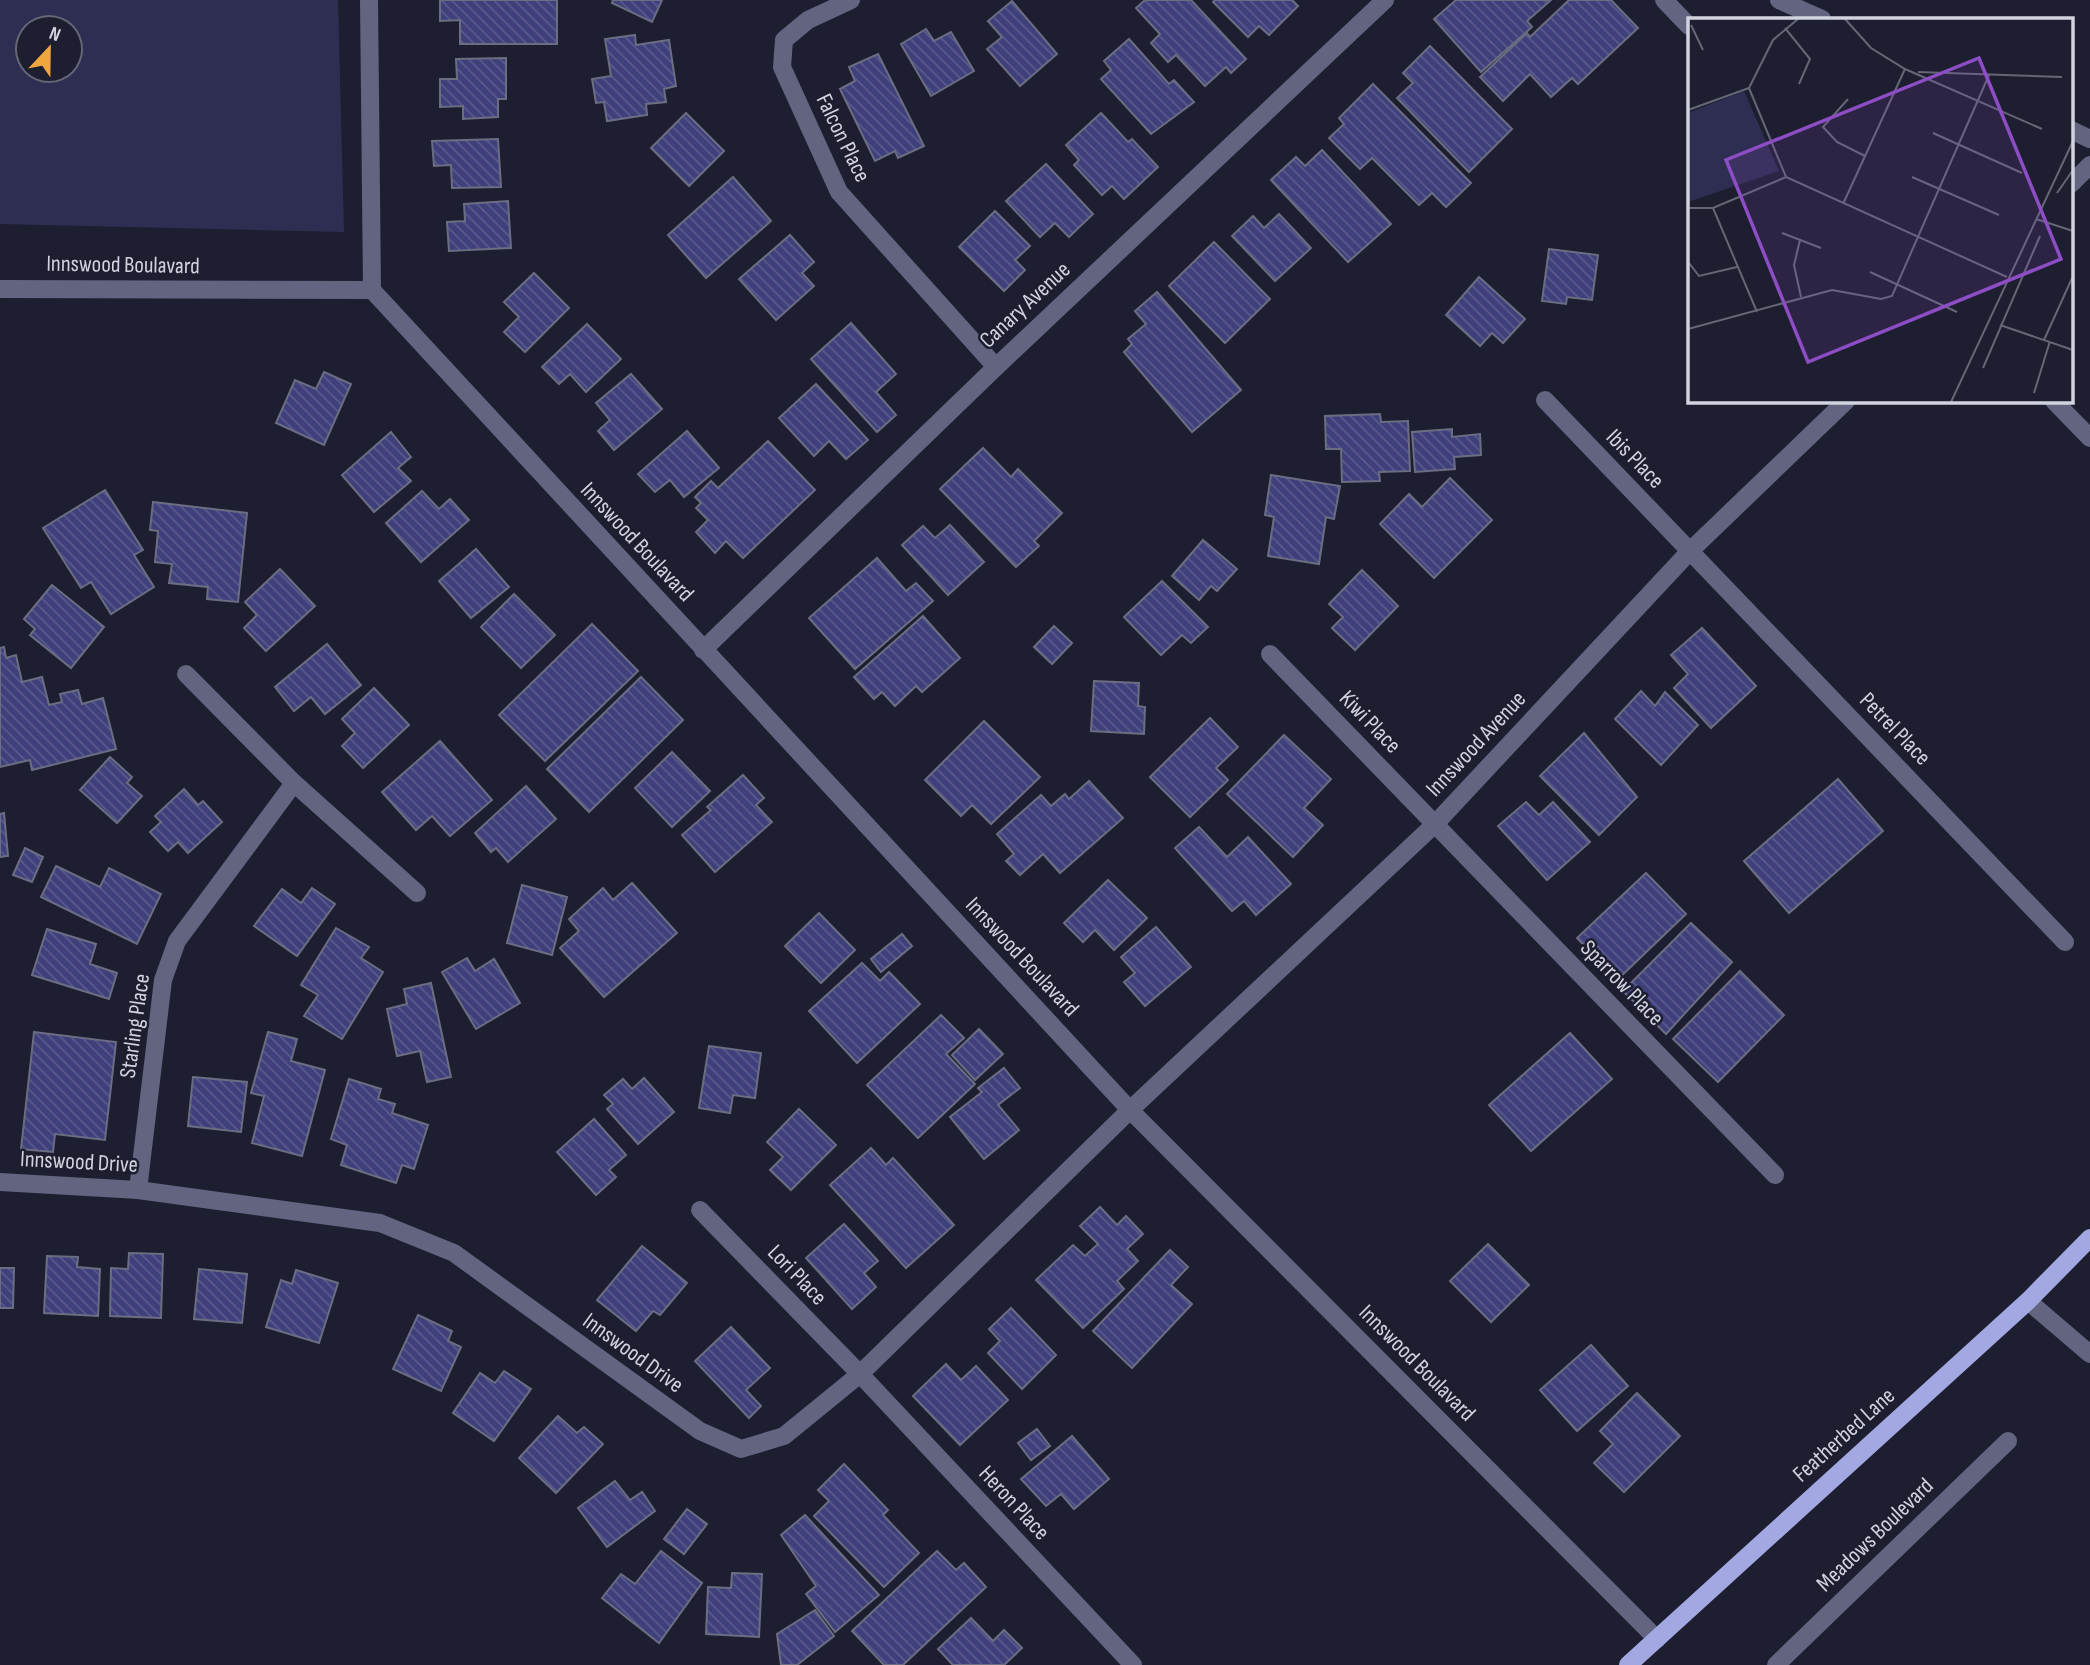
<svg xmlns="http://www.w3.org/2000/svg" width="2090" height="1665" font-family="'Sofia Sans Condensed',sans-serif">
	<style>
		.park { fill: #2d2e51; fill-rule: evenodd }
		.building { fill: url(#building-back-hatch); stroke: #6b6d82; stroke-width: 2 }
		.lines { fill: none; stroke-linecap: round; stroke-linejoin: round }
		.minor { stroke: #626480; stroke-width: 18 }
		.major { stroke: #a4a8e2; stroke-width: 18 }
		.labels { text-anchor: middle; dominant-baseline: central; stroke-width: 5; stroke-linejoin: round; paint-order: stroke }
		.street-label { font-size: 23px; fill: #d1d3df; stroke: #1d1e30 }
		.inset-road { fill: none; stroke: #656676; stroke-width: 2 }
		.view { fill: #8c4dc5; fill-opacity: 0.15; stroke: #8c4dc5; stroke-width: 3.5 }
		.inset-edge { fill: none; stroke: #d1d3df; stroke-width: 3.5 }
	</style>
	<defs>
		<pattern id="building-back-hatch" width="6" height="6" patternUnits="userSpaceOnUse" patternTransform="scale(1.75)"><rect width="6" height="6" fill="#3f3f7b"/><path d="M-1 5l2 2M0 0l6 6M5-1l2 2" fill="none" stroke="#5a5a8d"/></pattern>
	</defs>
	<rect width="100%" height="100%" fill="#1d1e30"/>
	<!-- park -->
	<path class="park" d="M 0,0 L 338,0 L 344,232 L 0,224 ZM 28,28 L 70,28 L 70,70 L 28,70 Z"/>
	<!-- building -->
	<g class="building">
		<polygon points="440,0 557,0 557,44 460,44 460,20 440,21"/>
		<polygon points="613,0 662,0 652,22 612,3"/>
		<polygon points="1145,0 1191,0 1246,59 1231,73 1226,67 1205,86 1176,55 1168,62 1151,43 1160,34 1136,8"/>
		<polygon points="1215,0 1292,0 1298,6 1269,35 1259,26 1248,37 1213,2"/>
		<polygon points="1456,0 1551,0 1527,21 1532,27 1481,72 1434,19"/>
		<polygon points="1569,0 1611,0 1638,28 1578,84 1572,78 1551,97 1530,74 1503,101 1480,77 1527,33 1530,37"/>
		<polygon points="1012,1 1057,54 1020,86 987,49 1002,37 988,21"/>
		<polygon points="926,29 934,41 951,32 974,71 931,96 901,44"/>
		<polygon points="635,35 636,45 669,40 676,86 664,89 666,102 646,104 647,115 607,121 604,102 596,103 592,79 611,76 605,39"/>
		<polygon points="1129,39 1169,84 1174,80 1194,102 1151,134 1101,79 1111,70 1104,61"/>
		<polygon points="1430,46 1512,129 1469,172 1397,98 1413,83 1403,73"/>
		<polygon points="878,54 924,146 898,158 895,151 875,161 840,89 855,81 849,67"/>
		<polygon points="506,58 506,99 498,99 498,117 463,119 463,106 440,107 440,79 457,79 456,59"/>
		<polygon points="1373,84 1471,183 1446,207 1432,193 1419,205 1372,158 1360,169 1329,138 1344,124 1339,118"/>
		<polygon points="686,113 724,151 689,186 651,148"/>
		<polygon points="1101,113 1128,142 1132,139 1158,167 1124,199 1112,186 1102,195 1074,165 1079,160 1066,145"/>
		<polygon points="498,139 501,187 452,188 451,165 434,166 432,141"/>
		<polygon points="1322,150 1391,224 1348,262 1271,180 1296,157 1305,166"/>
		<polygon points="1046,164 1093,214 1069,237 1055,223 1040,237 1006,201"/>
		<polygon points="733,177 771,221 706,278 668,235"/>
		<polygon points="508,201 511,248 449,251 447,222 465,221 464,204"/>
		<polygon points="995,211 1030,246 1015,260 1025,270 1004,291 959,247"/>
		<polygon points="1279,214 1311,248 1275,281 1232,236 1253,216 1264,228"/>
		<polygon points="790,235 814,262 802,273 814,286 776,320 739,279"/>
		<polygon points="1214,242 1270,299 1225,343 1169,286"/>
		<polygon points="1549,249 1598,255 1592,300 1567,297 1566,304 1542,301"/>
		<polygon points="534,273 569,308 525,352 504,332 519,317 504,302"/>
		<polygon points="1479,277 1525,319 1503,343 1492,333 1480,346 1446,315"/>
		<polygon points="1157,292 1241,390 1192,432 1124,352 1132,344 1128,339 1146,324 1135,311"/>
		<polygon points="851,323 896,374 876,392 896,415 877,432 811,359"/>
		<polygon points="587,324 621,359 586,392 570,374 559,384 542,367"/>
		<polygon points="324,372 351,384 324,445 276,423 295,380 316,389"/>
		<polygon points="631,374 662,409 614,450 598,431 610,420 596,403"/>
		<polygon points="816,384 868,440 846,459 829,441 814,456 779,418"/>
		<polygon points="1380,414 1381,422 1408,421 1410,471 1379,472 1380,481 1342,482 1341,449 1326,449 1325,416"/>
		<polygon points="1452,429 1452,437 1480,434 1481,455 1454,457 1455,469 1415,472 1412,432"/>
		<polygon points="687,431 719,468 684,497 670,480 655,492 638,474"/>
		<polygon points="391,432 411,457 398,468 411,481 374,512 342,475"/>
		<polygon points="768,441 815,490 743,558 726,541 715,553 696,532 708,520 696,508 701,503 695,497 711,481 718,488"/>
		<polygon points="983,448 1011,477 1018,469 1062,513 1034,541 1039,546 1016,567 940,489"/>
		<polygon points="1271,475 1340,486 1334,519 1326,517 1319,564 1268,556 1274,517 1265,515"/>
		<polygon points="1450,478 1492,520 1434,578 1380,524 1409,494 1422,507"/>
		<polygon points="105,490 143,550 134,555 154,587 111,614 91,582 81,588 43,528"/>
		<polygon points="422,491 439,509 450,499 469,520 421,562 386,523"/>
		<polygon points="153,502 247,513 238,602 207,599 208,587 169,583 172,564 155,562 158,531 150,530"/>
		<polygon points="950,525 984,562 948,595 902,545 923,526 935,538"/>
		<polygon points="1203,540 1237,569 1217,591 1211,586 1199,600 1172,576"/>
		<polygon points="476,549 509,587 471,618 439,581"/>
		<polygon points="877,558 906,591 916,583 933,601 855,669 809,618"/>
		<polygon points="280,569 315,606 266,651 244,628 257,615 245,602"/>
		<polygon points="1362,570 1398,606 1355,650 1332,628 1343,617 1329,604"/>
		<polygon points="1162,581 1208,627 1191,643 1182,635 1161,655 1124,617"/>
		<polygon points="52,585 104,627 71,668 30,635 35,629 24,619"/>
		<polygon points="514,594 555,635 521,668 481,627"/>
		<polygon points="923,616 960,658 922,692 916,686 895,706 882,692 874,699 854,677"/>
		<polygon points="592,624 638,671 545,761 499,715"/>
		<polygon points="1054,626 1072,643 1052,664 1034,647"/>
		<polygon points="1702,628 1756,686 1711,728 1674,688 1688,674 1671,655"/>
		<polygon points="327,644 361,685 325,714 311,697 294,711 275,687"/>
		<polygon points="4,647 6,658 16,655 22,682 42,677 49,705 62,702 60,694 78,690 82,704 103,698 116,749 32,770 30,760 0,767 0,648"/>
		<polygon points="641,677 683,720 589,812 547,769"/>
		<polygon points="1094,681 1139,683 1138,706 1145,707 1144,734 1091,731"/>
		<polygon points="374,688 409,725 363,768 342,746 355,733 342,719"/>
		<polygon points="1641,691 1655,706 1665,692 1698,725 1661,765 1615,719"/>
		<polygon points="1210,718 1238,747 1216,768 1228,780 1190,817 1150,777"/>
		<polygon points="984,721 1040,777 991,824 972,805 961,816 925,780"/>
		<polygon points="1584,733 1637,797 1599,835 1540,776"/>
		<polygon points="1284,735 1331,779 1304,808 1323,825 1293,857 1227,794"/>
		<polygon points="440,741 492,800 450,836 432,816 416,830 382,792"/>
		<polygon points="672,752 710,791 672,827 635,788"/>
		<polygon points="110,757 132,777 127,783 142,796 117,823 80,790"/>
		<polygon points="743,775 764,798 756,805 772,822 715,872 682,835 711,810 707,807"/>
		<polygon points="1838,779 1883,831 1789,913 1744,861"/>
		<polygon points="1089,781 1123,818 1060,873 1043,854 1020,875 1006,861 1014,854 997,834 1041,795 1051,806 1065,794 1069,799"/>
		<polygon points="526,786 556,819 508,862 496,848 491,852 475,833"/>
		<polygon points="184,789 198,805 203,801 222,822 188,853 178,842 168,851 150,832 161,822 155,816"/>
		<polygon points="1526,802 1539,815 1553,802 1590,842 1547,880 1498,826"/>
		<polygon points="4,813 8,856 0,857 0,814"/>
		<polygon points="1199,827 1227,857 1248,837 1291,884 1256,915 1244,901 1232,911 1175,848"/>
		<polygon points="25,848 43,857 32,882 13,875"/>
		<polygon points="56,866 100,887 109,868 161,894 137,944 41,897"/>
		<polygon points="1646,873 1686,914 1617,980 1577,938"/>
		<polygon points="1108,880 1147,918 1114,950 1095,930 1083,942 1064,923"/>
		<polygon points="632,883 677,933 604,997 560,948 579,931 569,919 603,888 613,900"/>
		<polygon points="522,885 567,897 552,955 507,943"/>
		<polygon points="312,888 335,904 297,956 254,926 282,889 301,903"/>
		<polygon points="819,913 855,950 821,983 785,946"/>
		<polygon points="1691,923 1732,962 1666,1034 1623,991"/>
		<polygon points="1156,927 1191,967 1145,1006 1124,982 1135,973 1121,957"/>
		<polygon points="336,928 369,947 361,958 383,972 342,1039 304,1016 318,995 301,985"/>
		<polygon points="47,929 96,944 90,964 117,973 109,999 32,975"/>
		<polygon points="902,934 912,946 881,972 871,959"/>
		<polygon points="467,958 475,971 494,959 520,1003 476,1029 442,972"/>
		<polygon points="862,963 880,981 889,972 920,1004 857,1063 809,1011"/>
		<polygon points="1740,971 1784,1015 1718,1082 1673,1039"/>
		<polygon points="431,983 451,1077 427,1082 420,1051 397,1056 387,1009 407,1004 404,989"/>
		<polygon points="941,1015 964,1038 946,1054 975,1084 918,1138 867,1085"/>
		<polygon points="979,1029 1003,1054 975,1080 952,1055"/>
		<polygon points="34,1032 116,1042 105,1140 55,1134 53,1152 21,1149"/>
		<polygon points="268,1032 297,1039 291,1061 325,1070 302,1156 252,1143 264,1096 251,1093"/>
		<polygon points="1570,1033 1612,1079 1531,1151 1489,1105"/>
		<polygon points="709,1046 761,1053 755,1098 733,1095 730,1113 699,1108"/>
		<polygon points="1004,1068 1020,1088 998,1105 1019,1130 984,1159 950,1117 982,1092 978,1088"/>
		<polygon points="193,1077 247,1082 241,1132 188,1126"/>
		<polygon points="644,1078 674,1112 638,1144 607,1109 613,1104 604,1095 623,1079 632,1089"/>
		<polygon points="349,1079 381,1089 378,1099 395,1104 392,1113 428,1125 414,1169 402,1165 396,1183 341,1165 347,1145 331,1139"/>
		<polygon points="799,1109 836,1145 791,1190 770,1170 783,1157 767,1142"/>
		<polygon points="594,1119 626,1155 609,1170 616,1177 596,1195 557,1152"/>
		<polygon points="871,1148 886,1165 893,1158 954,1225 906,1268 830,1185"/>
		<polygon points="1100,1207 1117,1225 1126,1216 1143,1234 1127,1249 1138,1261 1117,1281 1124,1289 1083,1328 1036,1280 1073,1245 1085,1256 1098,1244 1080,1226"/>
		<polygon points="844,1224 878,1261 864,1273 876,1287 852,1309 806,1258"/>
		<polygon points="1488,1244 1529,1285 1491,1322 1450,1281"/>
		<polygon points="642,1246 687,1283 660,1315 653,1311 636,1331 597,1300"/>
		<polygon points="1170,1250 1188,1267 1171,1285 1192,1304 1132,1368 1093,1331"/>
		<polygon points="129,1253 163,1254 161,1318 110,1316 111,1268 128,1269"/>
		<polygon points="47,1256 78,1257 77,1267 100,1269 98,1316 44,1313"/>
		<polygon points="0,1268 14,1268 13,1308 0,1308"/>
		<polygon points="199,1269 247,1274 242,1323 194,1319"/>
		<polygon points="296,1270 338,1283 319,1343 266,1327 281,1280 292,1284"/>
		<polygon points="1011,1308 1056,1355 1022,1389 988,1353 1000,1341 989,1329"/>
		<polygon points="418,1315 452,1331 448,1341 461,1347 441,1391 393,1369"/>
		<polygon points="731,1327 770,1368 746,1390 761,1406 749,1418 695,1361"/>
		<polygon points="1591,1345 1628,1386 1577,1431 1540,1390"/>
		<polygon points="946,1364 961,1380 976,1366 1008,1400 960,1445 913,1396"/>
		<polygon points="504,1371 531,1389 494,1441 453,1413 480,1373 495,1383"/>
		<polygon points="1637,1393 1680,1436 1624,1492 1594,1463 1613,1444 1600,1431"/>
		<polygon points="558,1416 577,1433 584,1427 603,1444 556,1493 519,1458"/>
		<polygon points="1037,1429 1050,1446 1031,1460 1018,1443"/>
		<polygon points="1072,1436 1109,1479 1074,1509 1061,1494 1046,1506 1021,1479"/>
		<polygon points="844,1464 888,1510 883,1515 919,1553 884,1587 814,1516 829,1501 818,1490"/>
		<polygon points="615,1481 630,1500 642,1492 655,1511 607,1547 578,1508"/>
		<polygon points="687,1509 707,1524 684,1554 664,1539"/>
		<polygon points="805,1515 879,1595 835,1632 806,1594 816,1586 781,1535"/>
		<polygon points="661,1551 702,1583 659,1643 602,1598 621,1574 635,1584"/>
		<polygon points="937,1551 956,1570 964,1563 986,1587 903,1665 884,1665 852,1631"/>
		<polygon points="732,1573 762,1574 759,1637 706,1634 708,1587 731,1588"/>
		<polygon points="815,1610 834,1636 797,1665 781,1665 777,1634"/>
		<polygon points="971,1618 993,1641 1004,1630 1022,1648 1004,1665 953,1665 938,1649"/>
	</g>
	<g class="lines">
		<!-- minor -->
		<g class="minor">
			<polyline points="369,0 372,290 1130,1110 1657,1639"/>
			<polyline points="851,0 808,20 784,40 782,67 839,192 996,367"/>
			<polyline points="1664,0 1689,26"/>
			<polyline points="1779,0 1822,19"/>
			<polyline points="2071,130 2090,139"/>
			<polyline points="2071,184 2090,165"/>
			<polyline points="0,289 372,290"/>
			<polyline points="1545,400 2065,942"/>
			<polyline points="2054,401 2090,438"/>
			<polyline points="703,650 996,367 1385,0"/>
			<polyline points="1270,654 1775,1175"/>
			<polyline points="186,674 294,783 417,893"/>
			<polyline points="0,1182 138,1190 380,1223 454,1253 700,1431 741,1449 784,1436 860,1374 1130,1110 1435,824 1690,551 1846,401"/>
			<polyline points="138,1190 163,980 177,941 294,783"/>
			<polyline points="700,1210 860,1374 1133,1665"/>
			<polyline points="2028,1301 2090,1354"/>
			<polyline points="1776,1665 2008,1441"/>
		</g>
		<!-- major -->
		<polyline class="major" points="1628,1665 2028,1301 2090,1238"/>
	</g>
	<g class="labels">
		<!-- street labels -->
		<g class="street-label">
			<text transform="translate(843 138) rotate(64)">Falcon Place</text>
			<text transform="translate(123 265) rotate(1)">Innswood Boulavard</text>
			<text transform="translate(1025 305) rotate(-43)">Canary Avenue</text>
			<text transform="translate(1635 459) rotate(46)">Ibis Place</text>
			<text transform="translate(637 542) rotate(47)">Innswood Boulavard</text>
			<text transform="translate(1370 722) rotate(46)">Kiwi Place</text>
			<text transform="translate(1895 729) rotate(46)">Petrel Place</text>
			<text transform="translate(1476 744) rotate(-47)">Innswood Avenue</text>
			<text transform="translate(1022 957) rotate(47)">Innswood Boulavard</text>
			<text transform="translate(1622 983) rotate(46)">Sparrow Place</text>
			<text transform="translate(135 1026) rotate(-82)">Starling Place</text>
			<text transform="translate(79 1162) rotate(3)">Innswood Drive</text>
			<text transform="translate(797 1275) rotate(46)">Lori Place</text>
			<text transform="translate(633 1353) rotate(36)">Innswood Drive</text>
			<text transform="translate(1417 1363) rotate(45)">Innswood Boulavard</text>
			<text transform="translate(1844 1435) rotate(-42)">Featherbed Lane</text>
			<text transform="translate(1014 1503) rotate(47)">Heron Place</text>
			<text transform="translate(1875 1535) rotate(-44)">Meadows Boulevard</text>
		</g>
	</g>
	<!-- overview -->
	<g transform="translate(1688 18)">
		<rect width="385" height="385" fill="#1d1e30"/>
		<path d="M 56,73 L 91,153 L 0,184 L 0,95 Z" fill="#2d2e51"/>
		<path class="inset-road" d="M 157,1 L 183,30 L 217,51 L 354,111M 3,7 L 15,32M 97,10 L 122,41 L 111,66M 230,54 L 374,59M 61,70 L 98,159 L 319,259M 61,70 L 85,22 L 110,1M 160,81 L 135,109 L 149,124 L 177,138M 0,92 L 61,70M 245,115 L 334,155M 224,159 L 311,197M 369,175 L 385,152M 155,186 L 217,51M 0,190 L 25,190 L 98,159M 25,190 L 69,294M 348,201 L 385,213M 94,215 L 133,230M 112,222 L 106,247 L 113,279M 1,245 L 11,258 L 49,249M 182,254 L 269,294M 312,307 L 385,332M 0,311 L 144,272 L 193,281 L 204,278 L 301,57M 356,322 L 385,258M 295,350 L 352,218M 346,375 L 362,323M 263,384 L 385,123"/>
		<path class="view" d="M 291,40 L 373,241 L 120,344 L 38,142 Z"/>
		<rect width="385" height="385" class="inset-edge"/>
	</g>
	<!-- north arrow -->
	<g transform="translate(49 49) rotate(22)"><circle r="33" fill="#1d1e30" stroke="#656676" stroke-width="2"/>
	<path d="M0-5L12 26L0 18L-12 26Z" fill="#f0a63f"/>
	<text y="-10" font-size="19" font-weight="bold" text-anchor="middle" fill="#d1d3df">N</text>
	</g>
</svg>
